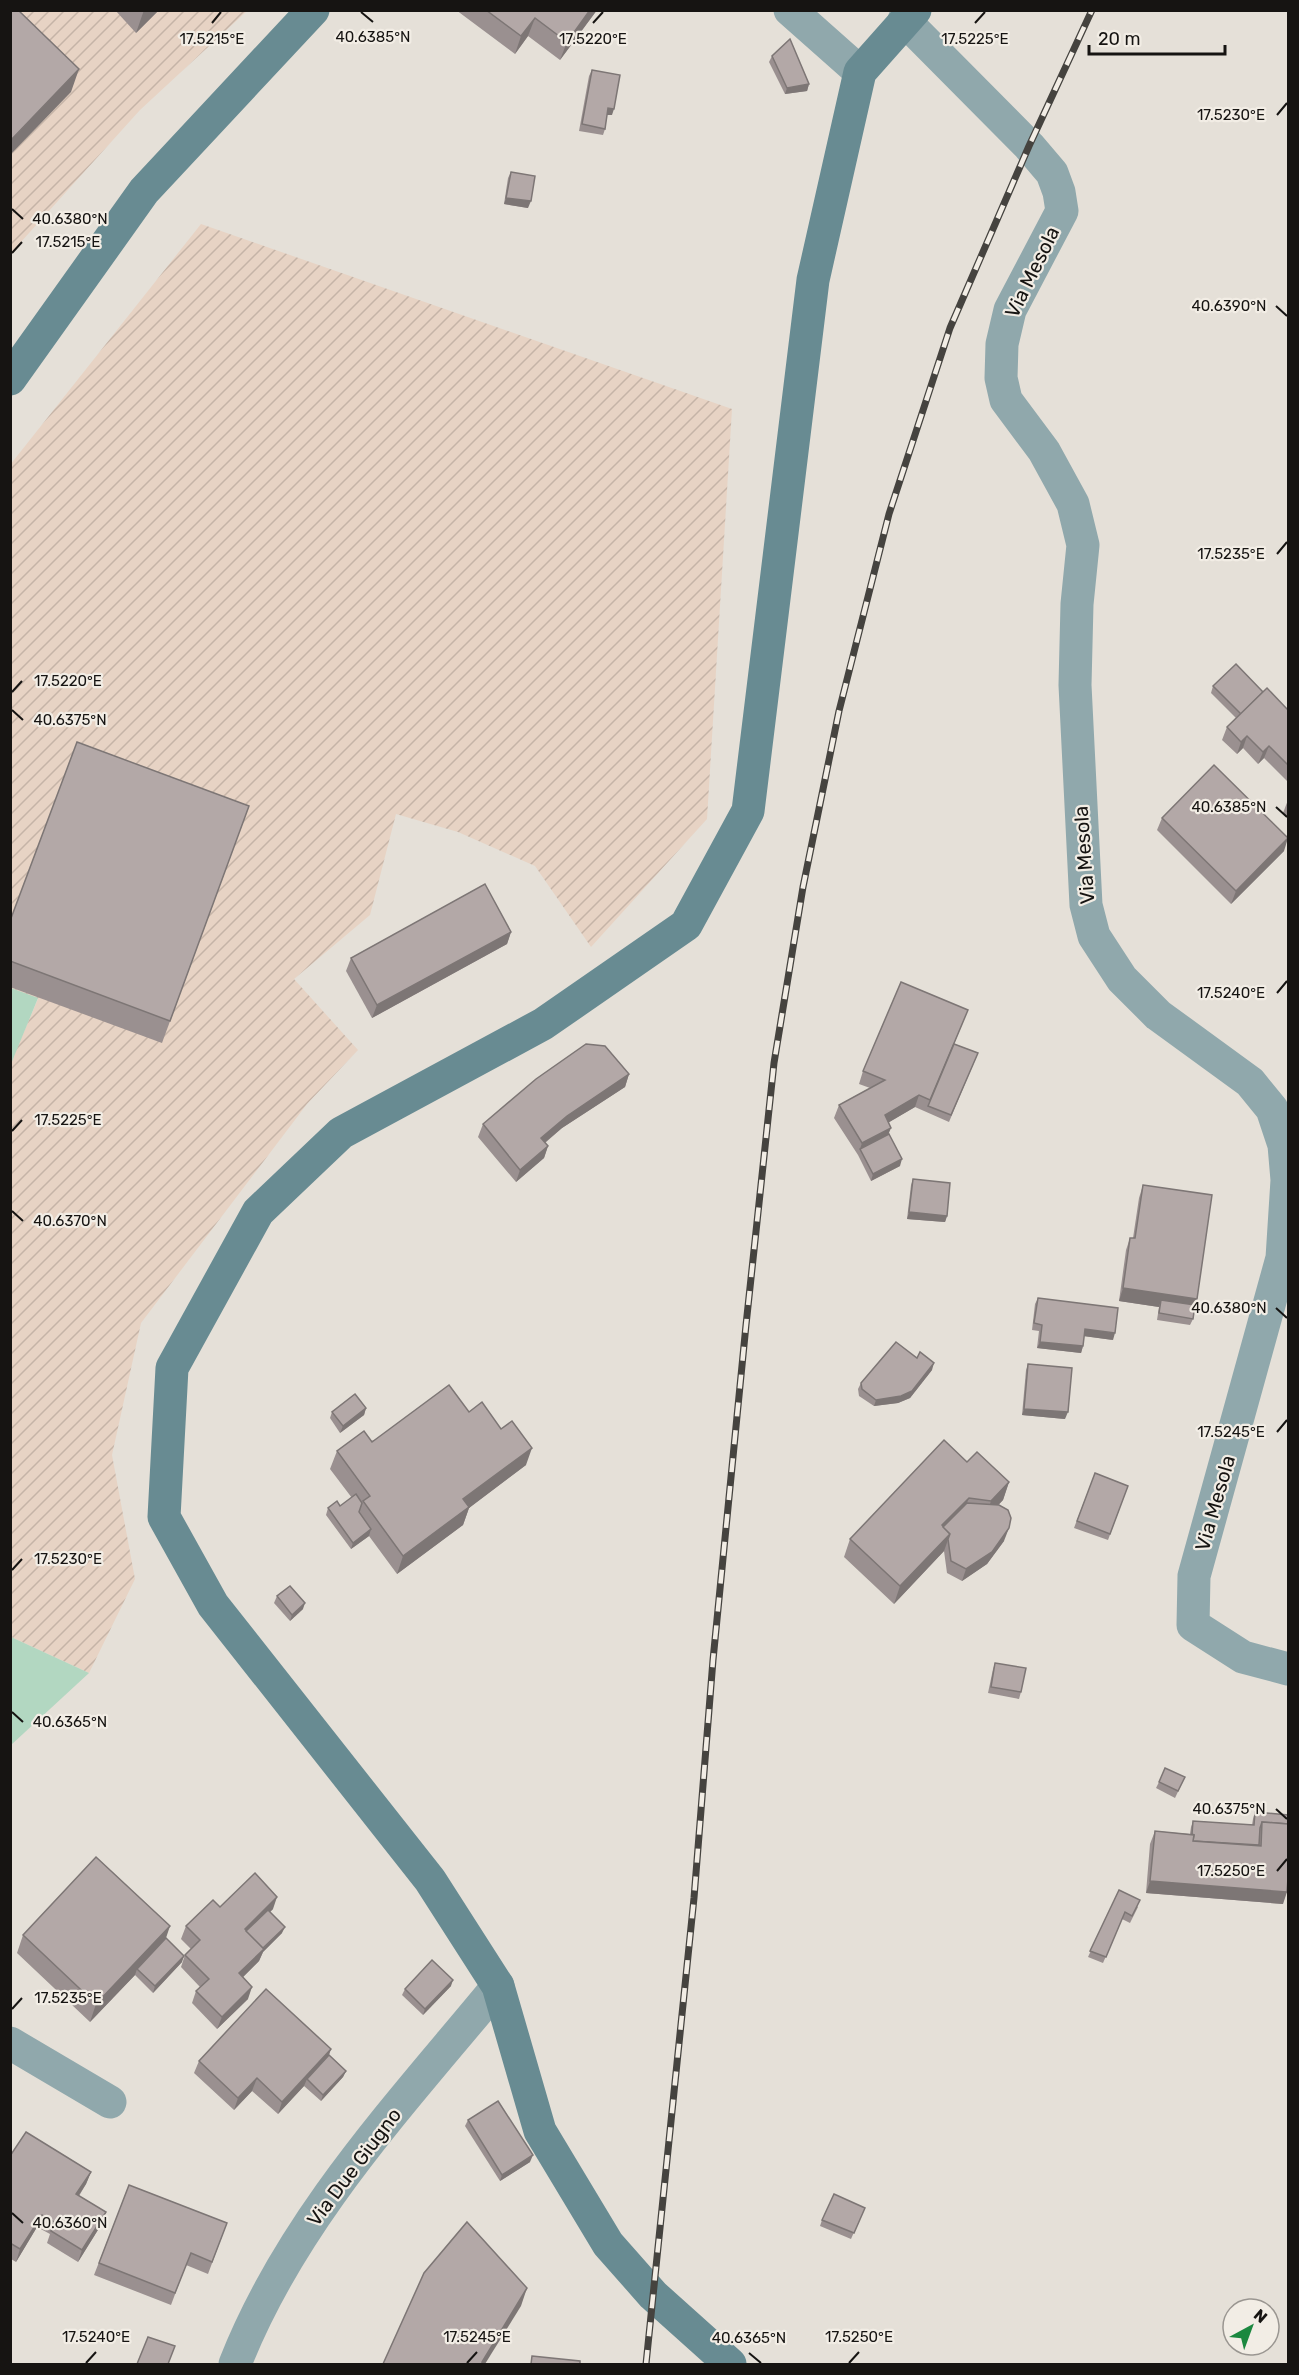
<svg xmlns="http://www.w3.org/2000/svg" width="1299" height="2375" font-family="Rubik,sans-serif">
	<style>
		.industrial { fill: url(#industrial-furrows) }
		.green { fill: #b2d7c1 }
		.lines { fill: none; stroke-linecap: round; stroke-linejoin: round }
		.street { stroke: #90a8ac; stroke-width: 33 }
		.secondary { stroke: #688b92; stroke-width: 33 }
		.rail-casing { stroke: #45433f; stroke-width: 7 }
		.rail { stroke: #f2ede5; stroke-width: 4.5; stroke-dasharray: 14; stroke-linecap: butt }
		.wall { fill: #9a9090 }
		.shaded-wall { fill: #7d7675 }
		.building { fill: #b3a8a7; stroke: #7d7675; stroke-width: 1.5 }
		.ticks { fill: none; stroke: #161412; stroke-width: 2 }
		.labels { text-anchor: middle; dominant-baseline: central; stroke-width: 4.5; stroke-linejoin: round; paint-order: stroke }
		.street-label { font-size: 20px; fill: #161412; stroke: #f2ede5 }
		.ticks-label { font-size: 15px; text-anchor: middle; fill: #161412; stroke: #f2ede5; stroke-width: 4.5; stroke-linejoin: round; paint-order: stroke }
	</style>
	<defs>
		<pattern id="industrial-furrows" width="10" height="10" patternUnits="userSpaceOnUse" patternTransform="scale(1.5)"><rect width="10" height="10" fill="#e7d3c4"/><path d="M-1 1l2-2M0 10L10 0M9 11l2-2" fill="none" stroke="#c5b4a7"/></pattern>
	</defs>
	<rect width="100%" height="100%" fill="#e5e0d8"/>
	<!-- industrial -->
	<g class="industrial">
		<polygon points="11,11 247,11 140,110 11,253"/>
		<polygon points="201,224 732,409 707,819 591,947 535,866 458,832 396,814 370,915 294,979 358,1050 307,1104 141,1323 112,1455 135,1579 89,1673 11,1637 10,1064 38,999 11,988 10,465"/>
	</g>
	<!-- green -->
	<g class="green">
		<polygon points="11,988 38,998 11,1064"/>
		<polygon points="11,1637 89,1673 11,1745"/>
	</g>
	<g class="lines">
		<!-- street -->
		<g class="street">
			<polyline points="790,10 860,72"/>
			<polyline points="904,20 1029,146 1052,173 1059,192 1062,211 1010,310 1002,344 1001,378 1006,400 1044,451 1073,504 1083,545 1077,604 1075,685 1086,905 1094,936 1122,979 1158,1015 1250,1082 1272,1109 1284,1145 1287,1180 1282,1258 1194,1576 1193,1625 1243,1657 1288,1669"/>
			<polyline points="10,2043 110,2102"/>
			<path d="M 235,2364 C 292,2219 401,2104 498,1986"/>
		</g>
		<!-- secondary -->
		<g class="secondary">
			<polyline points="10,379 144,191 313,10"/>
			<polyline points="730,2364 653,2295 608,2244 540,2131 498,1986 430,1880 213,1605 164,1517 172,1368 258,1212 341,1133 543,1024 686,925 748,811 813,280 860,72 915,10"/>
		</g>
		<defs>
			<polyline id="rail" points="646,2364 694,1898 713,1660 746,1325 774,1063 803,887 839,711 889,514 950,328 1029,146 1092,10"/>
		</defs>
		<!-- rail casing -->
		<use href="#rail" class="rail-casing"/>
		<!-- rail -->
		<use href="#rail" class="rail"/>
	</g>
	<!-- wall -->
	<g class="wall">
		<polygon points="115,10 159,10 136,33"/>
		<polygon points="456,10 597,10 560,60 528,36 515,54"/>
		<polygon points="772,56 809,84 807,91 785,94 769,62"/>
		<polygon points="592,70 612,115 607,115 605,129 603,135 579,131 589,76"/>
		<polygon points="511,172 528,208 504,204 508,178"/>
		<polygon points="1213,686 1263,692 1288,710 1288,782 1264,758 1258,764 1243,748 1237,754 1222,740 1227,727 1236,718 1211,693"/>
		<polygon points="1288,800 1288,819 1283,813"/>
		<polygon points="249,806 162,1043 10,987 10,921"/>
		<polygon points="1162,818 1284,851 1231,904 1157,830"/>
		<polygon points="511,932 507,944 372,1018 346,971 351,958"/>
		<polygon points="963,1022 954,1044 978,1053 949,1122 915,1107 889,1122 889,1134 900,1166 871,1181 858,1155 834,1118 839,1105 870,1088 859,1084 863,1071"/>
		<polygon points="629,1074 625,1087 562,1128 545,1143 548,1146 544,1158 516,1182 478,1137 483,1124"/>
		<polygon points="913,1179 947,1216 945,1222 907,1219 911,1185"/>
		<polygon points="1143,1185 1195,1305 1193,1319 1190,1325 1157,1320 1159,1307 1119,1301 1126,1250 1130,1238 1133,1238 1139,1198"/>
		<polygon points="1038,1298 1113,1340 1084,1336 1083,1346 1081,1353 1037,1348 1039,1331 1032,1330 1035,1304"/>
		<polygon points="1028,1364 1065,1419 1022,1415 1026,1370"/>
		<polygon points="932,1370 910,1398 898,1403 874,1406 859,1396 858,1389 861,1383"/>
		<polygon points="366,1408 364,1415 340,1433 330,1418 332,1412"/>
		<polygon points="469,1412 526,1465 469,1508 463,1525 397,1574 369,1536 351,1549 326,1515 328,1508 340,1506 352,1498 330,1469 337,1451"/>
		<polygon points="967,1462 1009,1482 1003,1500 998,1505 1004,1541 987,1564 962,1581 947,1573 944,1551 894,1604 844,1557 850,1539"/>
		<polygon points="1095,1473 1128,1486 1108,1540 1074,1528"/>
		<polygon points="277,1596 303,1609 290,1621 274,1603"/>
		<polygon points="995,1663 1021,1692 1019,1699 988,1693 993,1669"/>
		<polygon points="1185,1777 1175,1798 1156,1788 1159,1782"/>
		<polygon points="1255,1812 1288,1815 1283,1904 1146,1893 1150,1844 1155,1831 1190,1834 1191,1827 1193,1821 1252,1825 1253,1819"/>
		<polygon points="1119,1890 1138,1907 1130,1923 1122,1919 1103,1963 1088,1957"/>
		<polygon points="220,1907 273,1909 270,1912 282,1933 263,1952 259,1961 243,1977 248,1999 217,2029 192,2003 196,1991 200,1987 181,1967 185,1955 191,1949 181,1939 186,1926"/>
		<polygon points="23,1935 166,1938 182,1962 153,1993 135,1975 90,2022 17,1953"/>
		<polygon points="451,1986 423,2015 402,1995 405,1989"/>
		<polygon points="331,2049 329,2055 346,2071 343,2077 321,2101 304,2086 278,2114 252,2091 234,2110 194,2073 199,2061"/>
		<polygon points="468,2120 530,2162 500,2181 465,2126"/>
		<polygon points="10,2156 91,2172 86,2184 79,2196 106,2212 101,2225 78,2262 47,2243 50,2234 37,2227 16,2262 11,2259 10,2259"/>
		<polygon points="129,2185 227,2223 208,2274 186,2265 171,2305 94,2275"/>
		<polygon points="862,2214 851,2239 820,2226 822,2220"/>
	</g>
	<!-- shaded-wall -->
	<g class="shaded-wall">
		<polygon points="144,10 159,10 136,33"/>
		<polygon points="590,10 597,10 560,60 567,42"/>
		<polygon points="535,18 528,36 515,54 521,36"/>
		<polygon points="79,69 71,92 10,155 10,141"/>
		<polygon points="809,84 807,91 785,94 787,88"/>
		<polygon points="608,108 614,109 612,115 606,115"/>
		<polygon points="506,198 531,201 528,208 504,204"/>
		<polygon points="1247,736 1243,748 1237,754 1241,742"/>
		<polygon points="1269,746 1264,758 1258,764 1263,752"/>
		<polygon points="1288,838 1284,851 1231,904 1236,891"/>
		<polygon points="511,932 507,944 372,1018 377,1005"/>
		<polygon points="629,1074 625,1087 562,1128 536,1150 541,1138 567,1116"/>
		<polygon points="919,1095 915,1107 881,1127 885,1115"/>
		<polygon points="891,1128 886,1140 860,1149 862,1143"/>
		<polygon points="548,1146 544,1158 516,1182 520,1170"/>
		<polygon points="902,1159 900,1166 871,1181 873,1174"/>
		<polygon points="909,1212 947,1216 945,1222 907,1219"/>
		<polygon points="1123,1288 1197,1299 1192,1311 1161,1300 1159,1307 1119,1301"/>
		<polygon points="1085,1329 1115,1333 1113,1340 1083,1336"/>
		<polygon points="1040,1342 1083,1346 1081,1353 1037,1348"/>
		<polygon points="934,1363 932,1370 910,1398 898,1403 874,1406 876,1400"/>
		<polygon points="366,1408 364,1415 340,1433 343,1426"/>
		<polygon points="1024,1409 1068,1412 1065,1419 1022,1415"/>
		<polygon points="532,1448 526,1465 469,1508 463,1525 397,1574 403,1556 463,1499"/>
		<polygon points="1009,1482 1003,1500 985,1519 991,1501"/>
		<polygon points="969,1498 962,1515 944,1534 942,1525"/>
		<polygon points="1009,1528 1004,1541 987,1564 962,1581 966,1569"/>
		<polygon points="371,1529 369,1536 351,1549 353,1543"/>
		<polygon points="950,1534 944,1551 894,1604 900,1586"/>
		<polygon points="305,1603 303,1609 290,1621 292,1615"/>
		<polygon points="1150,1881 1287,1892 1283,1904 1146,1893"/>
		<polygon points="277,1897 273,1909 244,1937 245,1929"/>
		<polygon points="170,1926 164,1944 137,1969 135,1975 90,2022 96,2004"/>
		<polygon points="285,1927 282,1933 263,1952 259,1961 234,1986 239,1973"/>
		<polygon points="184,1956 182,1962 153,1993 155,1986"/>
		<polygon points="453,1980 451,1986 423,2015 425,2009"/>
		<polygon points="252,1987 248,1999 217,2029 222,2017"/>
		<polygon points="331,2049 326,2062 307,2079 304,2086 278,2114 282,2102"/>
		<polygon points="346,2071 343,2077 321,2101 323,2095"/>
		<polygon points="257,2078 252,2091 234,2110 238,2098"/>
		<polygon points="533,2155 530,2162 500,2181 502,2175"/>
		<polygon points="91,2172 86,2184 71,2207 76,2194"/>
		<polygon points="106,2212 101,2225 78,2262 82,2250"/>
		<polygon points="42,2215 37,2227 16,2262 20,2249"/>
		<polygon points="527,2288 521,2306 485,2364 481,2364"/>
	</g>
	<!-- building -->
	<g class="building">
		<polygon points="10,10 18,10 79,69 10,141"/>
		<polygon points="486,10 590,10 567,42 535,18 521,36"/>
		<polygon points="790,39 809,84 787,88 772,56"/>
		<polygon points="592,70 620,75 614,109 608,108 605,129 582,124"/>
		<polygon points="511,172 535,176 531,201 506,198"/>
		<polygon points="1236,664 1263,692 1241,714 1213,686"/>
		<polygon points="1267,688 1288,710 1288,765 1269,746 1263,752 1247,736 1241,742 1227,727"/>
		<polygon points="77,742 249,806 170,1021 10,961 10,921"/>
		<polygon points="1214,765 1288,838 1236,891 1162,818"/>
		<polygon points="485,884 511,932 377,1005 351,958"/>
		<polygon points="901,982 968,1010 930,1100 919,1095 885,1115 891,1128 862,1143 839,1105 885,1080 863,1071"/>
		<polygon points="586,1044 605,1046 629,1074 567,1116 541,1138 548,1146 520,1170 483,1124 536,1079"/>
		<polygon points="954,1044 978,1053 951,1115 928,1106"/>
		<polygon points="889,1134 902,1159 873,1174 860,1149"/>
		<polygon points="913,1179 950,1183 947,1216 909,1212"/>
		<polygon points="1143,1185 1212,1195 1197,1299 1123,1288 1130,1238 1135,1238"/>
		<polygon points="1038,1298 1118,1308 1115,1333 1085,1329 1083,1346 1040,1342 1042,1325 1034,1323"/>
		<polygon points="1161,1300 1195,1305 1193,1319 1159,1313"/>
		<polygon points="896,1342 917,1358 920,1352 934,1363 912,1391 901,1396 876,1400 862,1389 861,1383"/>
		<polygon points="1028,1364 1072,1368 1068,1412 1024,1409"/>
		<polygon points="449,1385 469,1412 482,1402 501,1429 512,1421 532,1448 463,1499 469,1507 403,1556 363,1501 370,1496 337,1451 364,1431 372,1442"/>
		<polygon points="355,1394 366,1408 343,1426 332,1412"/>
		<polygon points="944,1440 967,1462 977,1452 1009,1482 991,1501 969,1498 942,1525 950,1534 900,1586 850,1539"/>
		<polygon points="1095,1473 1128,1486 1110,1534 1077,1521"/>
		<polygon points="356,1494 362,1503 359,1512 371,1529 353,1543 328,1508 337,1501 340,1506"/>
		<polygon points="967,1503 999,1505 1008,1510 1011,1518 1009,1528 992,1552 966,1569 951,1561 948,1539 950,1534 943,1527"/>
		<polygon points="290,1586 305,1603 292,1615 277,1596"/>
		<polygon points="995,1663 1026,1668 1021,1692 991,1687"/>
		<polygon points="1165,1768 1185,1777 1178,1791 1159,1782"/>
		<polygon points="1255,1812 1288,1815 1288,1824 1262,1822 1260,1828 1259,1845 1193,1841 1194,1835 1192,1834 1193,1821 1254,1825"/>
		<polygon points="1262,1822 1288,1824 1288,1878 1287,1892 1150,1881 1155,1831 1194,1835 1193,1841 1261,1846"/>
		<polygon points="96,1857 170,1926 96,2004 23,1935"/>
		<polygon points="255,1873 277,1897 245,1929 264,1949 239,1973 252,1987 222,2017 196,1991 209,1979 185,1955 200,1940 186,1926 213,1900 220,1907"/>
		<polygon points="1119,1890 1140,1900 1132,1916 1125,1912 1106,1957 1090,1951"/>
		<polygon points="268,1910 285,1927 263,1948 246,1931"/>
		<polygon points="166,1938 184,1956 155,1986 137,1969"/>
		<polygon points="432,1960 453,1980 425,2009 405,1989"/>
		<polygon points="266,1989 331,2049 282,2102 257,2078 238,2098 199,2061"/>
		<polygon points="329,2055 346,2071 323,2095 307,2079"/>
		<polygon points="498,2101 533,2155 502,2175 468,2120"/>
		<polygon points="26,2132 91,2172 76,2194 106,2212 82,2250 51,2231 56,2223 42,2215 20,2249 10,2243 10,2156"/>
		<polygon points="129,2185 227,2223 212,2262 191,2253 175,2293 99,2263"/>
		<polygon points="834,2194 865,2208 854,2233 822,2220"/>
		<polygon points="467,2222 527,2288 482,2362 482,2364 383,2364 424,2273"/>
		<polygon points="148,2337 175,2346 168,2364 137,2364"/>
		<polygon points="532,2356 580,2361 580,2364 531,2364"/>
	</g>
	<!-- ticks -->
	<path class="ticks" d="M 361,12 L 373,22M 212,23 L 221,12M 593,23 L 603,12M 975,23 L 985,12M 1277,115 L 1287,103M 12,209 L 23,219M 12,253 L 22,242M 1276,306 L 1287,316M 1277,554 L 1287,542M 12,692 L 22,681M 12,710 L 23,720M 1276,807 L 1287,817M 1277,993 L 1287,981M 12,1131 L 22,1120M 12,1211 L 23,1221M 1276,1308 L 1287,1318M 1277,1432 L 1287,1420M 12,1570 L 22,1559M 12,1712 L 23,1722M 1276,1809 L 1287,1819M 1277,1871 L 1287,1859M 12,2009 L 22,1998M 12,2213 L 23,2223M 749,2353 L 761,2363M 86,2363 L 96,2352M 467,2363 L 477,2352M 849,2363 L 859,2352"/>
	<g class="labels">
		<!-- street labels -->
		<g class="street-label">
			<text transform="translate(1032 272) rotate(-64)">Via Mesola</text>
			<text transform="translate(1084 855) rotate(-94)">Via Mesola</text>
			<text transform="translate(1215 1503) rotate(-74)">Via Mesola</text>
			<text transform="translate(354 2167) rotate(-53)">Via Due Giugno</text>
		</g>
	</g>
	<g class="ticks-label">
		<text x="373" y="42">40.6385°N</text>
		<text x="212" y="44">17.5215°E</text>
		<text x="975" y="44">17.5225°E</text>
		<text x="593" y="44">17.5220°E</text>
		<text x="1231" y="120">17.5230°E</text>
		<text x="70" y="224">40.6380°N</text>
		<text x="68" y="247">17.5215°E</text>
		<text x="1229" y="311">40.6390°N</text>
		<text x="1231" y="559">17.5235°E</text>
		<text x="68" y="686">17.5220°E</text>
		<text x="70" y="725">40.6375°N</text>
		<text x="1229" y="812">40.6385°N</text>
		<text x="1231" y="998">17.5240°E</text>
		<text x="68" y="1125">17.5225°E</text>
		<text x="70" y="1226">40.6370°N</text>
		<text x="1229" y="1313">40.6380°N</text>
		<text x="1231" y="1437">17.5245°E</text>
		<text x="68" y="1564">17.5230°E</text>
		<text x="70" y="1727">40.6365°N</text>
		<text x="1229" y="1814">40.6375°N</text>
		<text x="1231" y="1876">17.5250°E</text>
		<text x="68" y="2003">17.5235°E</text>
		<text x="70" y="2228">40.6360°N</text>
		<text x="96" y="2342">17.5240°E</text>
		<text x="477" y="2342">17.5245°E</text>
		<text x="859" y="2342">17.5250°E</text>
		<text x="749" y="2343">40.6365°N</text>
	</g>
	<!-- border -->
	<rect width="1299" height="2375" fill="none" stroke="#161412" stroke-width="24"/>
	<!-- north arrow -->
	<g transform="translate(1251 2327) rotate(41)"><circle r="28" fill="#f2ede5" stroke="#9a9691" stroke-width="1.5"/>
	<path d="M0-4.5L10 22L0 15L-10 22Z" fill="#1b883f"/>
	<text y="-9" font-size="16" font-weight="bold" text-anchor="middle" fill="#161412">N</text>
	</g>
	<!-- scale -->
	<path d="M1089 45v9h136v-9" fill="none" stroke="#161412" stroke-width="3"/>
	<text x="1098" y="45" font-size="18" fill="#161412" stroke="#f2ede5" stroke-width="4.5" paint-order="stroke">20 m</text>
</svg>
